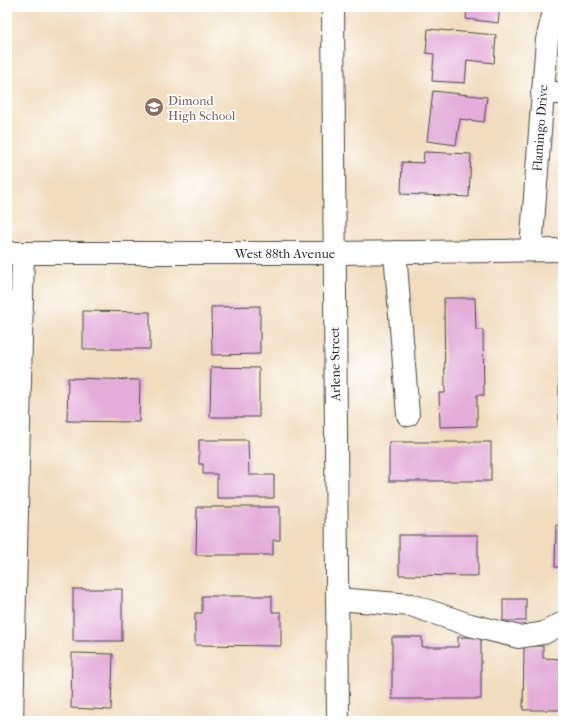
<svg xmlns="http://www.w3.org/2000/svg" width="570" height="728" font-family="'IM FELL French Canon',serif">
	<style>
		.building { fill: #e3acd9 }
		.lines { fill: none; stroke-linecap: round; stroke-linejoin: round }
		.minor-casing { stroke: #494641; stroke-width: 24 }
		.minor { stroke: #fff; stroke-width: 22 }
		.labels { text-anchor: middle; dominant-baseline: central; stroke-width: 3.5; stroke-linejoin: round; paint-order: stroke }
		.education-label { font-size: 13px; fill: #785e54; stroke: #fff; text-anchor: start }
		.street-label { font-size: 13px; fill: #2b2b2b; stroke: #fff }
	</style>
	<rect width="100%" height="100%" fill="#fff"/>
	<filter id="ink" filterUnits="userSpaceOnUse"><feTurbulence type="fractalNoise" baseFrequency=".025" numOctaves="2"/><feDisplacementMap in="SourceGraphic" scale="8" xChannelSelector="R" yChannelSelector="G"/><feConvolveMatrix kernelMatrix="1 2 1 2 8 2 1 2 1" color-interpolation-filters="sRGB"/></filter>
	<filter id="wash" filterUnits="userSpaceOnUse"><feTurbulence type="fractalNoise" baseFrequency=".012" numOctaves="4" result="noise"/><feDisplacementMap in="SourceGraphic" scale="16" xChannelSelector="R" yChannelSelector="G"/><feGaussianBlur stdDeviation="0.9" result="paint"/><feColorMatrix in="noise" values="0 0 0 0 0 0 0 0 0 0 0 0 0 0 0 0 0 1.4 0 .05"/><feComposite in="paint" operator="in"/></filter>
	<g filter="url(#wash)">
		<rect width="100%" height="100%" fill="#f1ddbe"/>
		<g id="blocks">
			<!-- building -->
			<g class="building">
				<polygon points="467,7 500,7 498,23 466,19"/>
				<polygon points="428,29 496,35 494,63 467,60 465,83 432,81 434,54 426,53"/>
				<polygon points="433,91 487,97 484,122 460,119 456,145 427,141"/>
				<polygon points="424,152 471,154 469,197 401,194 402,162 423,163"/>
				<polygon points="444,298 475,298 476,330 483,330 484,395 477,395 477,426 440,427 439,393 445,393"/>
				<polygon points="260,306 260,354 212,355 211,307"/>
				<polygon points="83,311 150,312 150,349 83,349"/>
				<rect x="559" y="366" width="4" height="62"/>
				<polygon points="211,367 259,368 259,417 210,417"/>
				<polygon points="68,378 140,380 139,422 67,421"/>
				<polygon points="199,440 248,440 249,475 274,475 274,498 217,498 217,474 203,474 203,464 199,464"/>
				<rect x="389" y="442" width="102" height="39"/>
				<rect x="559" y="449" width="4" height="44"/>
				<polygon points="197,507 280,507 280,540 273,540 273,555 196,555"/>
				<polygon points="556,525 563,526 563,567 555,567"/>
				<polygon points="399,535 478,535 478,576 399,575"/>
				<rect x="73" y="589" width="49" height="52"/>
				<polygon points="202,596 272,596 272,612 281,612 281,646 195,645 195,613 202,613"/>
				<rect x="503" y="599" width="23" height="22"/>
				<polygon points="392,637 422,637 422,647 458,647 458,637 481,637 481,699 392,699"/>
				<polygon points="524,646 543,646 543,658 563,659 563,710 523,710"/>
				<polygon points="72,653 113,654 111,710 71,708"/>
			</g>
		</g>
	</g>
	<g filter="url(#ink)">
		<use href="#blocks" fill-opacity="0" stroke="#494641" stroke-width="1"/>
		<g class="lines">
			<defs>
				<g id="minor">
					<polyline points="333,7 338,721"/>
					<polyline points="542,93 563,93"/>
					<polyline points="531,249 547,40 555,7"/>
					<polyline points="395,252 408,415"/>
					<polyline points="7,253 335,253 563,250"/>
					<polyline points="337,599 411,605 470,625 519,637 544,633 563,623"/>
					<polyline points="12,721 23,253"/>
				</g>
			</defs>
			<!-- minor casing -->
			<use href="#minor" class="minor-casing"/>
			<!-- minor -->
			<use href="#minor" class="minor"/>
		</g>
	</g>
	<!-- icons -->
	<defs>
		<symbol id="school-disc" viewBox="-11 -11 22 22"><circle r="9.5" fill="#8d6e63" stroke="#fff"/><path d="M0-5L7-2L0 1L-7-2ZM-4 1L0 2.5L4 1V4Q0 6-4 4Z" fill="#fff"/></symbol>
	</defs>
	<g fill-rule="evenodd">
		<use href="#school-disc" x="143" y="96" width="22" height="22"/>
	</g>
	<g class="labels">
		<!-- education labels -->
		<g class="education-label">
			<text x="168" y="100">Dimond<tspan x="168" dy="15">High School</tspan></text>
		</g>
		<!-- street labels -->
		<g class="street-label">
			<text transform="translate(540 128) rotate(-86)">Flamingo Drive</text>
			<text x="285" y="253">West 88th Avenue</text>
			<text transform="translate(335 364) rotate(-91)">Arlene Street</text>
		</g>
	</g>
	<!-- margin -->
	<rect width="570" height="728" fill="none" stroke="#fff" stroke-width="24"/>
</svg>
